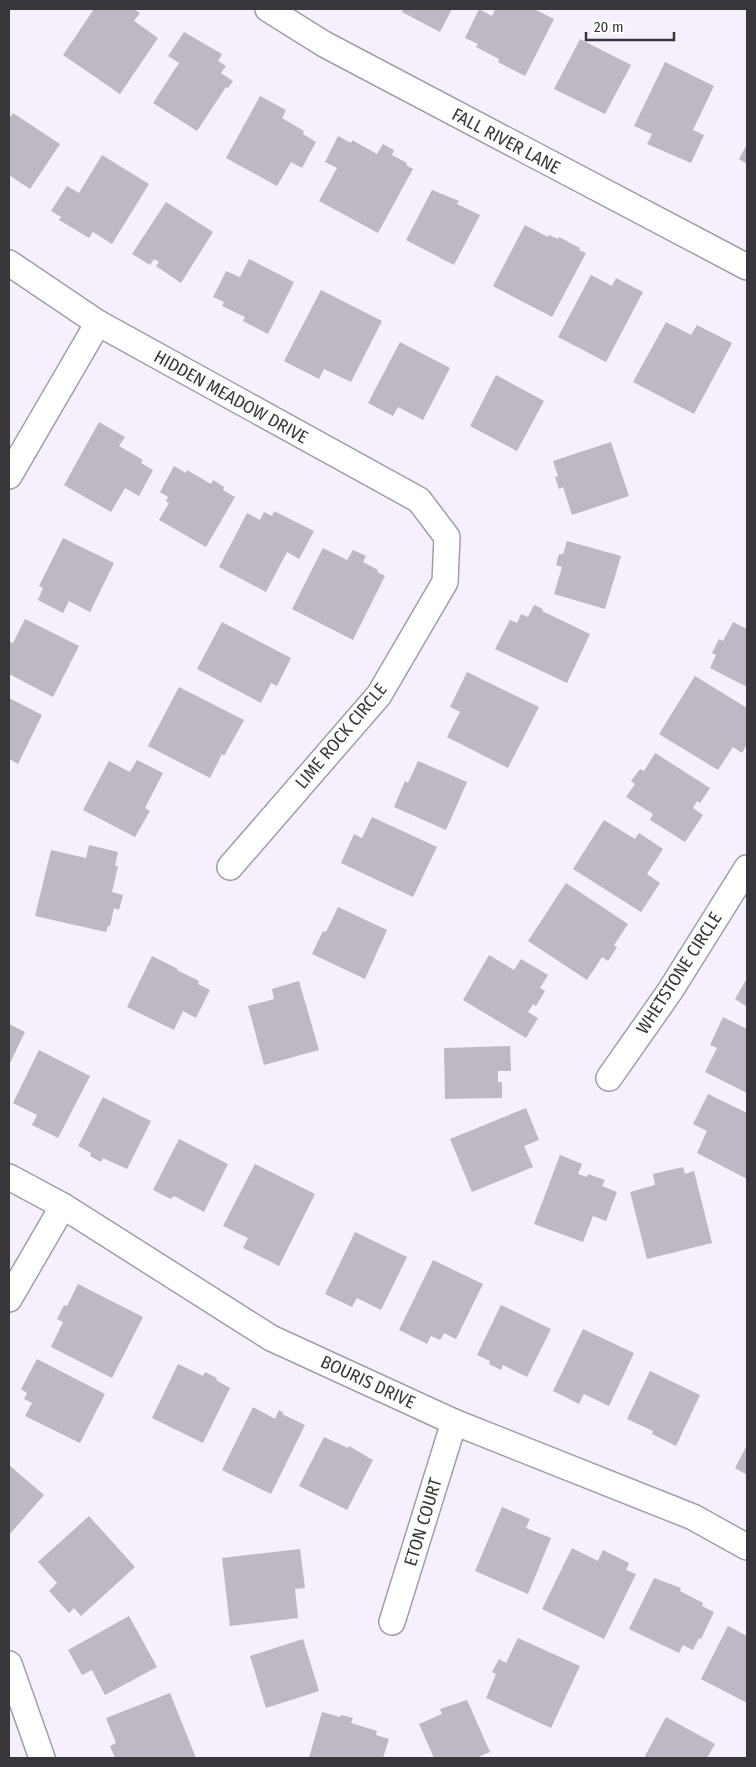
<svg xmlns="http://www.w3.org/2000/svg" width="756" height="1767" font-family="'Fira Sans Condensed',sans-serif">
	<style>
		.building { fill: #beb8c4 }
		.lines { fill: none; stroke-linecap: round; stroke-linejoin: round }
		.minor-casing { stroke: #a39ca9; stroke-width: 28 }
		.minor { stroke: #fff; stroke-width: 25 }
		.labels { text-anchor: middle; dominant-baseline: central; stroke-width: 4; stroke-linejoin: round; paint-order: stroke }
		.street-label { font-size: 18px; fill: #39363b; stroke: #fff }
	</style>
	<rect width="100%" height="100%" fill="#f6effc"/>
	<!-- building -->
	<g class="building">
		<polygon points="94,9 134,9 140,13 134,21 158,38 120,94 63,55"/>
		<polygon points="403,9 452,9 440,32 402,12"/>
		<polygon points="479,9 492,16 495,9 534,9 554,19 525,76 498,62 499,59 476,47 478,44 465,38"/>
		<polygon points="184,32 222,54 218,61 226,66 221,73 233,81 228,88 226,87 197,131 153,103 179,63 168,56"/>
		<polygon points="580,39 631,65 605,114 554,89"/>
		<polygon points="665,62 714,86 693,130 704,135 691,163 647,144 652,134 634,126"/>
		<polygon points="260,96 286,110 282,118 304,131 303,134 316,142 302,168 291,162 277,186 226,158"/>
		<polygon points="13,113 60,144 30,189 9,175 9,119"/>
		<polygon points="338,136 351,143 352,140 377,154 383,144 394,150 392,155 407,163 406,165 413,169 378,233 319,201 337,168 325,162"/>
		<polygon points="747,144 747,164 739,159"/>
		<polygon points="102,155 149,184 112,244 93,232 89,238 59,220 61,217 51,211 67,186 79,193"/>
		<polygon points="432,190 459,201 457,204 480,215 454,265 406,240"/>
		<polygon points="166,202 213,232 181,283 156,266 159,262 154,259 150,265 132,254"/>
		<polygon points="525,225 548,237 549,235 558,239 559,237 580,248 579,250 586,253 552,317 493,286"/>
		<polygon points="249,259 294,282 268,334 243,321 245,317 222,306 224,302 213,297 226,271 240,277"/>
		<polygon points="591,275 612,286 616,278 643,292 606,362 558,337"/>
		<polygon points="321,290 382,321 351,382 324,369 319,379 284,361"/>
		<polygon points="666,322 691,335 697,325 732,343 694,414 633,382"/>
		<polygon points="400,342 450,368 423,420 398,407 393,416 368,403"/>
		<polygon points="496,375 544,401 517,451 470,426"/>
		<polygon points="99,422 125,437 119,446 143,460 141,463 153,470 139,496 125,488 111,512 64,485"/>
		<polygon points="611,442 629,496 572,515 563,487 559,489 555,477 558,476 553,461"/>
		<polygon points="174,466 186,473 187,470 211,484 213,480 224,487 223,490 235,497 206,547 159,520 169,503 166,501 168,497 160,492"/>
		<polygon points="274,511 314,531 299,559 287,552 266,592 219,567 247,513 260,520 264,512 272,516"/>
		<polygon points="63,538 114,563 90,612 69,601 63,613 38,600 43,588 39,586"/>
		<polygon points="567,541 621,556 605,609 554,594 562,567 556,565 559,554 563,554"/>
		<polygon points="323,548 347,560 353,550 366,556 363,562 378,570 377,572 385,576 353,640 292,609"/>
		<polygon points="534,605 543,609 542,611 590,634 567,683 495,649 510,620 517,623 521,614 528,617"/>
		<polygon points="25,619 79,646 53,697 9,674 9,641 13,643"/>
		<polygon points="222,622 291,658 277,686 271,683 261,703 197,669"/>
		<polygon points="733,622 747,629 747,687 710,668 716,655 712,653 719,639 723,641"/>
		<polygon points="467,672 539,707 508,768 447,737 460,712 450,707"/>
		<polygon points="695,676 747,708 747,744 742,753 733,747 718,770 659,734"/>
		<polygon points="179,687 244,720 224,756 222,754 210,778 148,746"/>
		<polygon points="9,698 42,715 18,764 9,759"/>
		<polygon points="655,753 710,788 700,803 697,801 693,808 703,815 685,842 650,820 653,814 626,797 635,784 631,781 640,769 644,771"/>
		<polygon points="137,760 163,773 145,808 150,811 135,837 83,810 109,761 130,772"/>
		<polygon points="418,761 467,782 446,830 394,807 405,781 408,783"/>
		<polygon points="372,817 437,847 413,897 341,863 354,834 362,838"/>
		<polygon points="604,820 635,839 639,833 663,849 647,874 660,883 641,912 573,869"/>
		<polygon points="89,845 118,852 115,866 118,866 112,892 123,895 119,910 114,908 110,926 108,926 106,932 35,916 51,850 86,858"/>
		<polygon points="566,883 628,924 614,945 617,947 608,961 602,957 587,980 528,941"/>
		<polygon points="338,907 387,930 365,979 312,954 323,931 326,932"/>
		<polygon points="489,955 514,970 521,959 548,975 540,988 545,991 536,1006 533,1004 528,1012 538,1018 526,1038 463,1000"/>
		<polygon points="152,956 178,969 177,970 199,981 198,984 210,990 196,1018 183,1011 174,1030 127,1007"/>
		<polygon points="747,978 747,1007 735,999"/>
		<polygon points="299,981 319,1050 264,1065 248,1006 274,999 272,989"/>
		<polygon points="723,1017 747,1029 747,1093 705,1072 717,1048 710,1045"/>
		<polygon points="9,1024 25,1032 9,1065"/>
		<polygon points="510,1046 511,1071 498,1071 498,1082 502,1082 502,1098 445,1099 444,1048"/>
		<polygon points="39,1050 90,1076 58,1138 32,1125 37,1115 13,1103"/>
		<polygon points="708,1094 747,1113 747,1179 697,1153 707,1131 693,1124"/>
		<polygon points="103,1097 151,1121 127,1169 103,1158 101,1162 90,1156 91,1153 78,1146"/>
		<polygon points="526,1108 539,1140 524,1146 533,1167 472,1192 450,1139"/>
		<polygon points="179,1139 228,1164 204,1212 174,1196 171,1199 153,1190"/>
		<polygon points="560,1155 582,1164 578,1174 587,1177 588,1174 605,1180 602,1186 617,1192 606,1221 593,1216 583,1242 534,1224"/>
		<polygon points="255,1164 315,1194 279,1266 243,1248 248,1238 223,1226"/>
		<polygon points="683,1167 685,1174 694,1171 712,1243 647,1259 630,1192 655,1185 653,1174"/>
		<polygon points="355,1232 407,1257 381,1310 357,1298 352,1307 325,1294"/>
		<polygon points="433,1260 483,1284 456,1339 444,1333 440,1340 431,1336 427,1344 399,1330"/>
		<polygon points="78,1284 143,1317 112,1378 51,1347 63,1322 57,1319 64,1305 67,1306"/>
		<polygon points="501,1305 551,1329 527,1377 503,1365 501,1370 489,1364 490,1361 477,1355"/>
		<polygon points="583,1329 634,1353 609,1406 584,1394 579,1404 553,1391"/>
		<polygon points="37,1359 105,1394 80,1443 25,1416 32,1403 24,1399 27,1393 21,1389"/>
		<polygon points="178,1364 203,1376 205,1372 217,1378 216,1380 230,1388 203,1443 152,1418"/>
		<polygon points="650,1371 700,1395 676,1446 652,1434 653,1431 627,1419"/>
		<polygon points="253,1407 275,1419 279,1410 284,1413 282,1414 305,1425 271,1494 222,1470"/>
		<polygon points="324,1437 348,1448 349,1446 373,1460 347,1510 299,1486"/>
		<polygon points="747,1445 747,1475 735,1468"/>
		<polygon points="9,1465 44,1495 9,1535"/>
		<polygon points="502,1507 530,1519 526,1528 551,1538 528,1594 475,1571"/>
		<polygon points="89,1516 135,1567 81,1616 74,1608 69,1613 49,1591 57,1583 38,1562"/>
		<polygon points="572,1548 598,1561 603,1550 629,1563 626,1570 636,1574 604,1639 542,1609"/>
		<polygon points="300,1549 305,1588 295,1589 298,1618 230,1626 222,1558"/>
		<polygon points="654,1578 681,1588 680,1591 703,1603 702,1606 714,1612 701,1639 699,1638 693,1650 683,1645 679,1653 629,1629"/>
		<polygon points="129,1616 157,1667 105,1695 92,1670 82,1675 68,1650"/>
		<polygon points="728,1626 747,1636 747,1703 701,1679"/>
		<polygon points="518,1638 580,1666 551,1728 486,1698 496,1674 492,1672 499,1659 506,1663"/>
		<polygon points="303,1639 319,1691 266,1708 250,1656"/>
		<polygon points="170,1693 196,1758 115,1758 110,1746 116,1743 106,1718"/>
		<polygon points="467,1700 490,1752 476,1758 434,1758 419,1724 442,1714 440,1709"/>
		<polygon points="322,1712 340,1717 341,1715 353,1718 351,1723 377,1731 376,1735 389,1739 383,1758 309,1758"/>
		<polygon points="666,1717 715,1744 707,1758 644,1758"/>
	</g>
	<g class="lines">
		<defs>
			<g id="minor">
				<polyline points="268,9 324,44 747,267"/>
				<polyline points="9,263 98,323 419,500 447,537 445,582 379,695 230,867"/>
				<polyline points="9,476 98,323"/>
				<polyline points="609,1078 670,991 747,868"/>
				<polyline points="9,1177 63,1206 271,1338 454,1422 693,1517 747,1547"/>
				<polyline points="9,1299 63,1206"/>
				<polyline points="392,1622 454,1422"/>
				<polyline points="9,1664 42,1758"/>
			</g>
		</defs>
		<!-- minor casing -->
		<use href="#minor" class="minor-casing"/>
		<!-- minor -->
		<use href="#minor" class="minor"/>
	</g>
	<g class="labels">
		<!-- street labels -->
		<g class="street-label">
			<text transform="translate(506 141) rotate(28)">FALL RIVER LANE</text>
			<text transform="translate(231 397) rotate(29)">HIDDEN MEADOW DRIVE</text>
			<text transform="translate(341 736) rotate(-50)">LIME ROCK CIRCLE</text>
			<text transform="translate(679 973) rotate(-57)">WHETSTONE CIRCLE</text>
			<text transform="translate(368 1382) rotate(25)">BOURIS DRIVE</text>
			<text transform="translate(423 1522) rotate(-73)">ETON COURT</text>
		</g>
	</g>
	<!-- border -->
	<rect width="756" height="1767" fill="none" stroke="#39363b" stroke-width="20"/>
	<!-- scale -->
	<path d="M586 32v8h88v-8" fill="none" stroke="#39363b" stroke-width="2.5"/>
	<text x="594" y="32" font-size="15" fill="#39363b" stroke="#ffffff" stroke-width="4" paint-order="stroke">20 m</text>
</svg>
